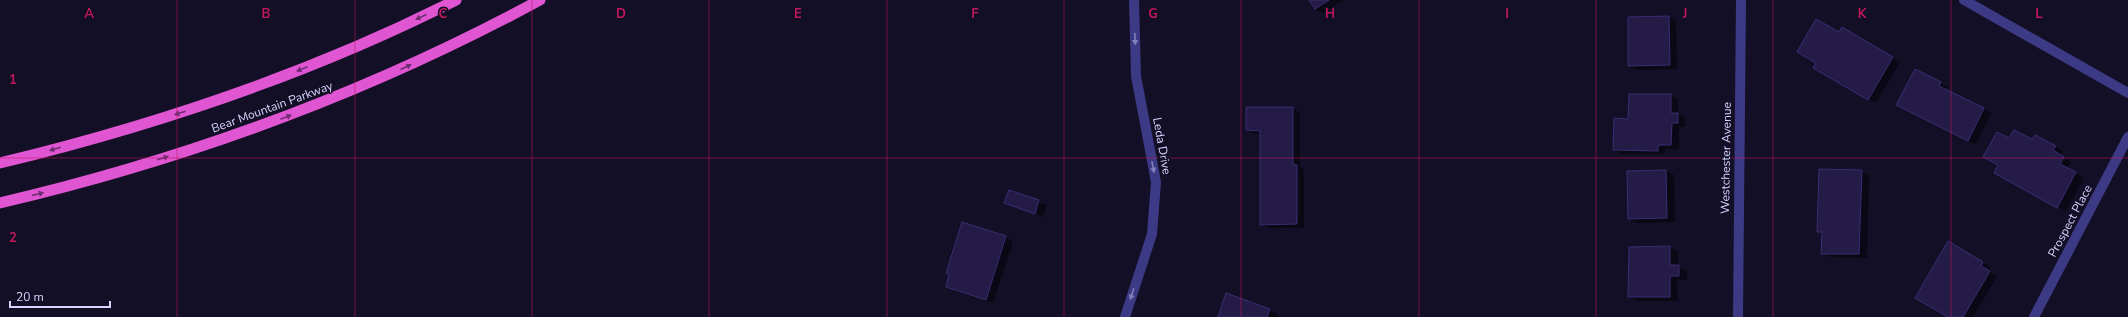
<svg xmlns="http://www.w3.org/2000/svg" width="2128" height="317" font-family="'Nunito Sans',sans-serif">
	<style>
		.shadow { fill: #0007 }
		.building { fill: #241b47; stroke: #3b2d73 }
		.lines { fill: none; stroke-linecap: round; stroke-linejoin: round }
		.minor { stroke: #3d3a85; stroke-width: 10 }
		.tertiary { stroke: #3d3a85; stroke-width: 10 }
		.trunk { stroke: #e055d1; stroke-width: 11 }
		.oneway { fill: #6f2e73 }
		.oneway2 { fill: #837fbc }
		.grid { fill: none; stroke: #c2185b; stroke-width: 1; stroke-opacity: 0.55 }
		.labels { text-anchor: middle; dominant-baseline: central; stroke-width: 3; stroke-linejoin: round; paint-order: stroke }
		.street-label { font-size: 12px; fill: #d9d4ff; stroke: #130f26 }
		.grid-label { font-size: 13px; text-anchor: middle; font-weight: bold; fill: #c2185b; stroke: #130f26; stroke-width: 3; stroke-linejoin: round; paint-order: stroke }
	</style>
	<rect width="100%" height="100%" fill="#130f26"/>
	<!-- shadow -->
	<g class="shadow">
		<polygon points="1310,0 1344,0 1323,13 1315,9"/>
		<polygon points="1669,17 1676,22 1677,69 1637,70 1629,66"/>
		<polygon points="1842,29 1900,62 1876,103 1815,68"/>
		<polygon points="1940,83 1948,87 1946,90 1991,113 1976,145 1905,109"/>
		<polygon points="1671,95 1678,100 1678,114 1685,118 1685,127 1679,127 1679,149 1665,149 1665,154 1622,154 1614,149 1629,120"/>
		<polygon points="1292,108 1300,113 1300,167 1304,170 1304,228 1269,228 1261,224 1261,134 1255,134 1247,130"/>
		<polygon points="2035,136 2063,151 2060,156 2071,162 2067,169 2084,178 2066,211 1995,173 2010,140 2033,141"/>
		<polygon points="1666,171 1674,175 1675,222 1637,223 1629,219"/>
		<polygon points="1861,171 1869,175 1867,258 1830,257 1822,253 1823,234 1818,231"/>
		<polygon points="1009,191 1047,205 1043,217 1006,202"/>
		<polygon points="963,224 1006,237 1013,242 993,303 955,291 947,286"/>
		<polygon points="1948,243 1991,267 1989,271 1997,276 1973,317 1950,317"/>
		<polygon points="1670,247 1678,252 1678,266 1687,271 1687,280 1677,280 1678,301 1637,301 1629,297 1630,248"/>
		<polygon points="1227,294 1270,310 1278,314 1277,317 1219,317"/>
	</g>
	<!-- building -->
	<g class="building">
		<polygon points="1309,0 1329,0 1315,9"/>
		<polygon points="1669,16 1670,65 1628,66 1628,17"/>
		<polygon points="1816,19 1839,32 1842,27 1893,57 1868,100 1813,68 1816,63 1797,52"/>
		<polygon points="1915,69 1941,82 1939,86 1984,108 1968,141 1896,105"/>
		<polygon points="1629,94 1671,94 1671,113 1678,113 1678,123 1672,123 1671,145 1658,145 1658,151 1613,150 1614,118 1628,119"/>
		<polygon points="1246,107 1293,107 1293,164 1297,165 1297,224 1260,225 1260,131 1246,130"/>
		<polygon points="2014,130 2032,139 2035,135 2056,146 2053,150 2064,157 2060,164 2076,172 2057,208 1994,173 1998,165 1983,157 1997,132 2009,138"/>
		<polygon points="1819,169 1862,170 1859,254 1821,254 1822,232 1817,232"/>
		<polygon points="1666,170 1667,218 1628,219 1627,171"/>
		<polygon points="1009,190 1039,200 1035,214 1004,203"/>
		<polygon points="962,222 1006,236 986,300 946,287 949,274 946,273"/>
		<polygon points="1948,241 1983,262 1981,266 1990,271 1963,317 1948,317 1915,298"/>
		<polygon points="1670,246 1670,265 1679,265 1679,276 1670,276 1670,297 1628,297 1629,247"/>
		<polygon points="1226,293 1270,309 1267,317 1218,317"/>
	</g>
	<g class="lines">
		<!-- minor -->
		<g class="minor">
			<polyline points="1125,317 1152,234 1156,182 1136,76 1134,0"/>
			<polyline points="1738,317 1741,0"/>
			<polyline points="2034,317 2128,137"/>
		</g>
		<!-- tertiary -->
		<polyline class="tertiary" points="1964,0 2128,93"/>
		<!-- trunk -->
		<g class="trunk">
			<path d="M 0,163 C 157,125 312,73 456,0"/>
			<path d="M 0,203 C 188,159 370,92 540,0"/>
		</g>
	</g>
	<!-- one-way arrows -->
	<defs><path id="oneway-solid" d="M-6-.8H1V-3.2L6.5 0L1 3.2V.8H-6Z"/></defs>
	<g class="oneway">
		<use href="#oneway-solid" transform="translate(421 17) rotate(155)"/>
		<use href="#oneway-solid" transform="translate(406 67) rotate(-25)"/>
		<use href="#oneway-solid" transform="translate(302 69) rotate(158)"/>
		<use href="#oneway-solid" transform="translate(180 113) rotate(162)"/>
		<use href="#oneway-solid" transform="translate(286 117) rotate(-21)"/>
		<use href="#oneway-solid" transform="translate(55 149) rotate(164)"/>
		<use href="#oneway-solid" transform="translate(163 158) rotate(-17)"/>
		<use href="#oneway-solid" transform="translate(38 194) rotate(-13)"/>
	</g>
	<g class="oneway2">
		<use href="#oneway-solid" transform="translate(1135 39) rotate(88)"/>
		<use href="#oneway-solid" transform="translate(1153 167) rotate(79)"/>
		<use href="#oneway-solid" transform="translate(1132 294) rotate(108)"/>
	</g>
	<!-- grid -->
	<path class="grid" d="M 177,0 L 177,317M 355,0 L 355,317M 532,0 L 532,317M 709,0 L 709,317M 887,0 L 887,317M 1064,0 L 1064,317M 1241,0 L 1241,317M 1419,0 L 1419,317M 1596,0 L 1596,317M 1773,0 L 1773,317M 1951,0 L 1951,317M 0,158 L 2128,158"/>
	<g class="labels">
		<!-- street labels -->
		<g class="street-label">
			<text transform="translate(272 107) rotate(-20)">Bear Mountain Parkway</text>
			<text transform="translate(1162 146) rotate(80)">Leda Drive</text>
			<text transform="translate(1726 158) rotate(-89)">Westchester Avenue</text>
			<text transform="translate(2070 221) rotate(-62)">Prospect Place</text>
		</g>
	</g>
	<g class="grid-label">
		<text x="89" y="18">A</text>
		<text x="266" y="18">B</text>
		<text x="443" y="18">C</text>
		<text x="621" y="18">D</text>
		<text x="798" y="18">E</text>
		<text x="975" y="18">F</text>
		<text x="1153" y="18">G</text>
		<text x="1330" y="18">H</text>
		<text x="1507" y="18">I</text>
		<text x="1685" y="18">J</text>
		<text x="1862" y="18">K</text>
		<text x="2039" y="18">L</text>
		<text x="13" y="84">1</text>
		<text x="13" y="242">2</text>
	</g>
	<!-- scale -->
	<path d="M10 301v6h100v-6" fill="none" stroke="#d9d4ff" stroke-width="2"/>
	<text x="16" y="301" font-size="12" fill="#d9d4ff" stroke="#130f26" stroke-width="3" paint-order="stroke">20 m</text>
</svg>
